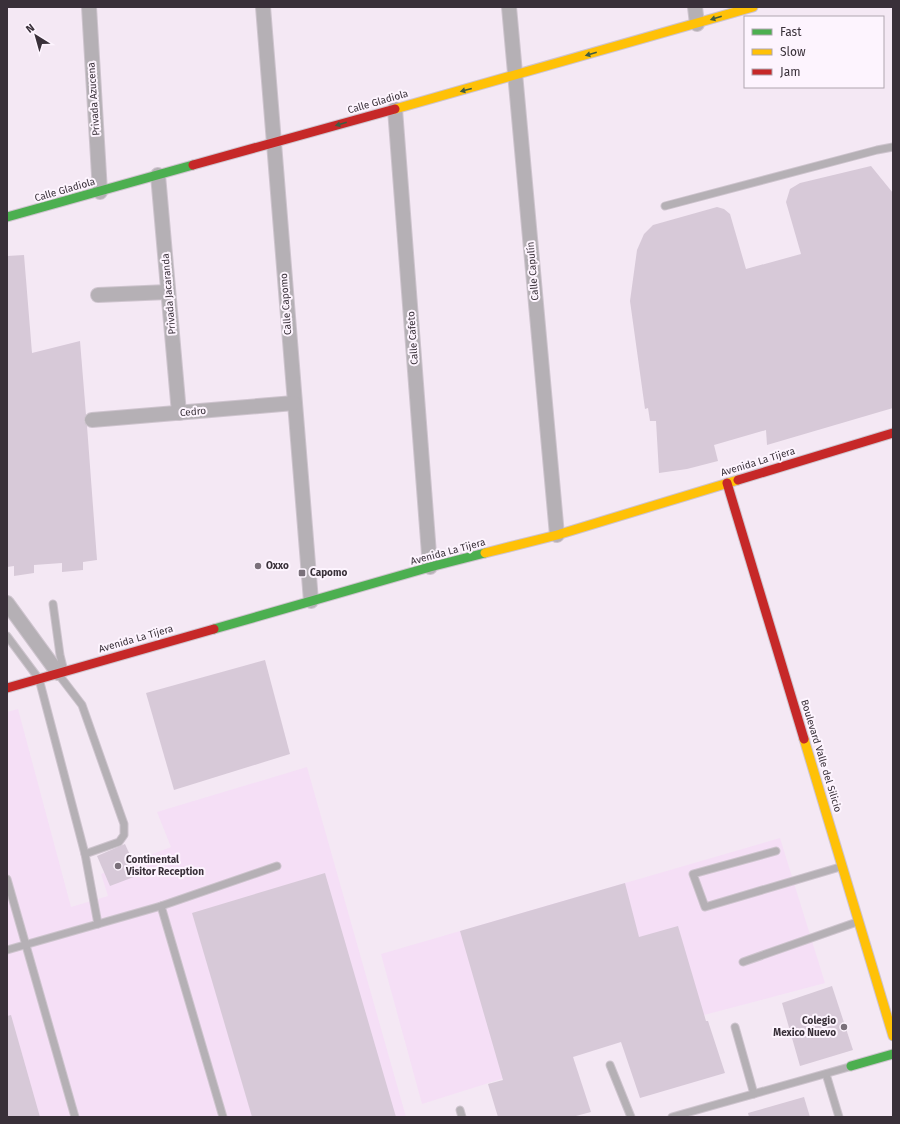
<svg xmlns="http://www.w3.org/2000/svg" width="900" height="1124" font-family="'Fira Sans',sans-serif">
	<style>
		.built { fill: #f5dff6 }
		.building { fill: #d7c9d8 }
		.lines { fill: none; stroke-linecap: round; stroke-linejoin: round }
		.lane-casing { stroke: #cec4ce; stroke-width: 9 }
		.street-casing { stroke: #cec4ce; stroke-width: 16 }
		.fast-casing { stroke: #cec4ce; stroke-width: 11 }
		.slow-casing { stroke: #cec4ce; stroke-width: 11 }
		.jam-casing { stroke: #cec4ce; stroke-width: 11 }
		.lane { stroke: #b5b0b5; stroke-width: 7 }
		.street { stroke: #b5b0b5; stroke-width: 14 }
		.fast { stroke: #4caf50; stroke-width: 9 }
		.slow { stroke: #ffc107; stroke-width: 9 }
		.jam { stroke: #c62828; stroke-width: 9 }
		.oneway { fill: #405c41 }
		.poi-dot { fill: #7a707a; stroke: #fdf4fe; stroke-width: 1.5 }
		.labels { text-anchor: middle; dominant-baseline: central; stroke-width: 4; stroke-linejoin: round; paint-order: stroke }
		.street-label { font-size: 10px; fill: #393039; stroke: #fdf4fe }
		.poi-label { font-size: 10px; font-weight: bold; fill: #393039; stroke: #fdf4fe; text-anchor: start }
	</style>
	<rect width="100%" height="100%" fill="#f4e8f4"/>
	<!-- built -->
	<g class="built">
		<polygon points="18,709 71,907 108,896 101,874 171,847 157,812 307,767 406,1117 7,1117 7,712"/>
		<polygon points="780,838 825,983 704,1015 422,1104 381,954"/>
	</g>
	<!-- building -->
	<g class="building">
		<polygon points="871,166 893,193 893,408 767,445 766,430 714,445 718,461 687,469 659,473 656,421 650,421 648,408 645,409 630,301 637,250 644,234 653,225 717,207 724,209 730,214 746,269 801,254 786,202 790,189 800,183"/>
		<polygon points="24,255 32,353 80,341 86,415 84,421 87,426 97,560 83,562 83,570 62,572 62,563 34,565 34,573 14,576 14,566 7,567 7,256"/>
		<polygon points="265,660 290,754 174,790 146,693"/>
		<polygon points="125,844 139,875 110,886 97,856"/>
		<polygon points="325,873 396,1117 252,1117 192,913"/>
		<polygon points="625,883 639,937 678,926 706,1021 708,1021 725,1073 640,1098 621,1042 573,1057 591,1112 572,1117 498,1117 488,1084 503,1080 460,931"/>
		<polygon points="832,986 853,1050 800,1066 782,1003"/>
		<polygon points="11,1015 40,1117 7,1117 7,1016"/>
		<polygon points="804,1097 810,1117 749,1117 748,1113"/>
	</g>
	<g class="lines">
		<defs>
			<g id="lane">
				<polyline points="665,206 877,150 893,147"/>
				<polyline points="53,604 60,655 64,671"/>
				<polyline points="7,636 39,679 85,854 98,924"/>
				<polyline points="59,675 82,705 124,824 124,835 119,842 85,854"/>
				<polyline points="776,851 693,874 705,907 840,867"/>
				<polyline points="7,879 75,1117"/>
				<polyline points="161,906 223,1117"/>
				<polyline points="7,950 161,906 277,866"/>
				<polyline points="743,962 857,922"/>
				<polyline points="735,1027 754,1094"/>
				<polyline points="610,1065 631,1117"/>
				<polyline points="826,1074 839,1117"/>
				<polyline points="460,1110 462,1117"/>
				<polyline points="672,1117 849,1067"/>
			</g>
			<g id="street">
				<polyline points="89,7 100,192"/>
				<polyline points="263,7 311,601"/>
				<polyline points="509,7 557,535"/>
				<polyline points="695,7 697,24"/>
				<polyline points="395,109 430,567"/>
				<polyline points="158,175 179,413"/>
				<polyline points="98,295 168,292"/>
				<polyline points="92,420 294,403"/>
				<polyline points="7,603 58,673"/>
			</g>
			<g id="fast">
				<polyline points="7,217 193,165"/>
				<polyline points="214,629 430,567 485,553"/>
				<polyline points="851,1066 893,1054"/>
			</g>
			<g id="slow">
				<polyline points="395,109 753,7"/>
				<polyline points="485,553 557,535 738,480"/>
				<polyline points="804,739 893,1036"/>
			</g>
			<g id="jam">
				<polyline points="193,165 395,109"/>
				<polyline points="738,480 893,433"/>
				<polyline points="727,483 804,739"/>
				<polyline points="7,688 214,629"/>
			</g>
		</defs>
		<!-- lane casing -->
		<use href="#lane" class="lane-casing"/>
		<!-- street casing -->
		<use href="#street" class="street-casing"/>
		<!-- fast casing -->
		<use href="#fast" class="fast-casing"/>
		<!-- slow casing -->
		<use href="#slow" class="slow-casing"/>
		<!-- jam casing -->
		<use href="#jam" class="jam-casing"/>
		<!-- lane -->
		<use href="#lane" class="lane"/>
		<!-- street -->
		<use href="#street" class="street"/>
		<!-- fast -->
		<use href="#fast" class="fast"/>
		<!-- slow -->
		<use href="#slow" class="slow"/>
		<!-- jam -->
		<use href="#jam" class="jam"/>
	</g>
	<!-- one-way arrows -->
	<defs><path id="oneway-solid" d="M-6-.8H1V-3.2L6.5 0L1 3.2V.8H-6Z"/></defs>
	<g class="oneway">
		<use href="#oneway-solid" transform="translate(716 18) rotate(163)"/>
		<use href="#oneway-solid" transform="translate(591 54) rotate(164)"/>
		<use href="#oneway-solid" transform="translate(466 90) rotate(165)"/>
		<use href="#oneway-solid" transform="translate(341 124) rotate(164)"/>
	</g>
	<!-- markers -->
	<g class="poi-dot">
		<circle cx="258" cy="566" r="4"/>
		<rect x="298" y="569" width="8" height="8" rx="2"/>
		<circle cx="118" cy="866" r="4"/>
		<circle cx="844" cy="1027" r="4"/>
	</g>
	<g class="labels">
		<!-- street labels -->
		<g class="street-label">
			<text transform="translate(94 99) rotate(-94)">Privada Azucena</text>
			<text transform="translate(378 102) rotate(-16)">Calle Gladiola</text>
			<text transform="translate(65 190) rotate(-16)">Calle Gladiola</text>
			<text transform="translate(533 271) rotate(-95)">Calle Capulín</text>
			<text transform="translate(169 294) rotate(-95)">Privada Jacaranda</text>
			<text transform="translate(286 304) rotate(-94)">Calle Capomo</text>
			<text transform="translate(413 338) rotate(-94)">Calle Cafeto</text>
			<text transform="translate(193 412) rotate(-5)">Cedro</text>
			<text transform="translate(758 462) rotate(-17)">Avenida La Tijera</text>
			<text transform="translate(448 552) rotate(-15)">Avenida La Tijera</text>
			<text transform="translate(136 639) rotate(-16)">Avenida La Tijera</text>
			<text transform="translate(821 756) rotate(73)">Boulevard Valle del Silicio</text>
		</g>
		<!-- poi labels -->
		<g class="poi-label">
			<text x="266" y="566">Oxxo</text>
			<text x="310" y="573">Capomo</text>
			<text x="126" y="860">Continental<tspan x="126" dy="12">Visitor Reception</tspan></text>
			<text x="836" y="1021" text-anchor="end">Colegio<tspan x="836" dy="12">Mexico Nuevo</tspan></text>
		</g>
	</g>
	<!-- border -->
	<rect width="900" height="1124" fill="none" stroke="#393039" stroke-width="16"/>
	<!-- legend -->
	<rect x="744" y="16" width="140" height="72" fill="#fdf4fe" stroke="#afa6af"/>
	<rect x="752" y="29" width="20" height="6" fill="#4caf50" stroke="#afa6af"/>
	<text x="780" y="36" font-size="12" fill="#393039">Fast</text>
	<rect x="752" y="49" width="20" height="6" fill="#ffc107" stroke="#afa6af"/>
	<text x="780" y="56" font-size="12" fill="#393039">Slow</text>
	<rect x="752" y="69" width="20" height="6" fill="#c62828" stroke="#afa6af"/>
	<text x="780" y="76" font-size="12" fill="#393039">Jam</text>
	<!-- north arrow -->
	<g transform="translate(36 36) rotate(323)" stroke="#fdf4fe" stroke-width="3" paint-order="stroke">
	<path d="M0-3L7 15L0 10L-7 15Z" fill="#393039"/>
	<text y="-6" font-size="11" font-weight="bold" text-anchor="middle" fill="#393039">N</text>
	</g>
</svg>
